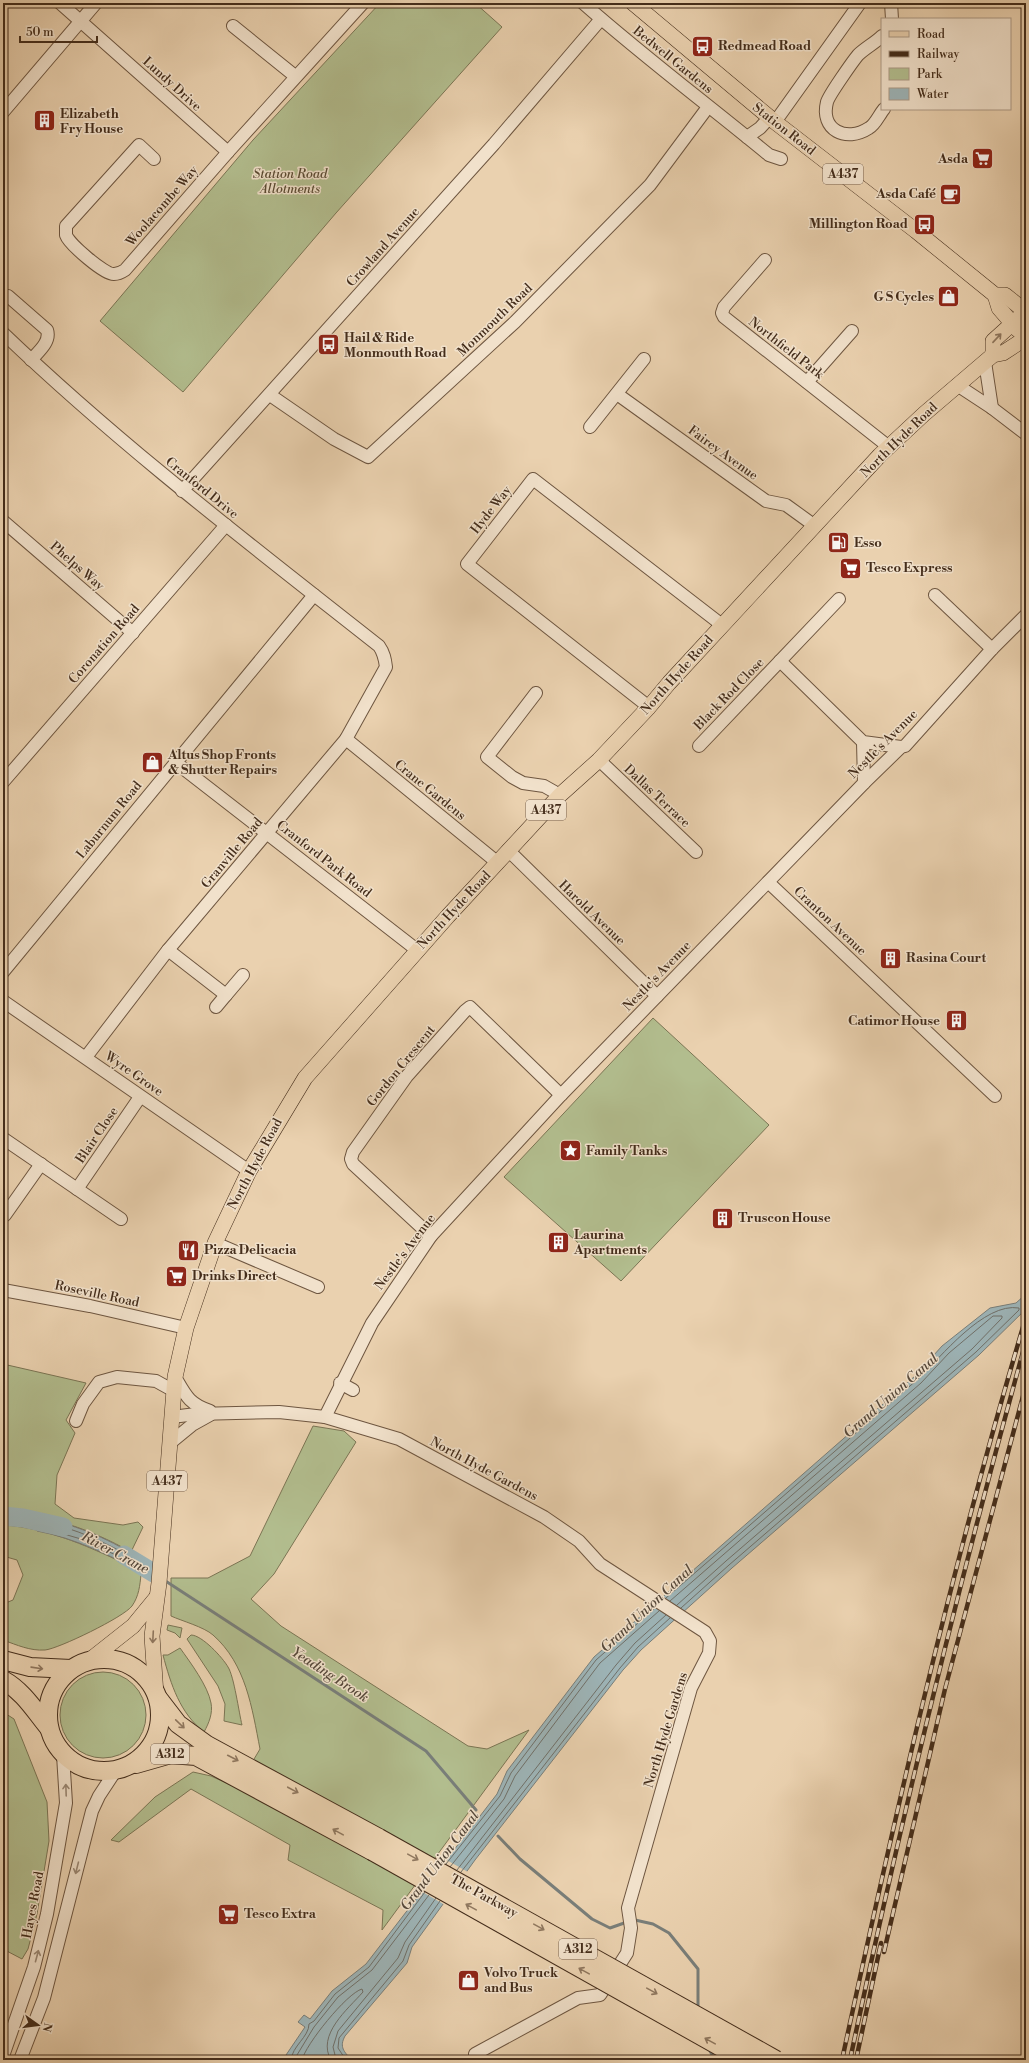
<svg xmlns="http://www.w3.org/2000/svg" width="1029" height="2063" font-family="'Libre Bodoni',serif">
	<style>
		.green { fill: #b2bd8e; stroke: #7b7554 }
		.water { fill: #9db4b7; stroke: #797e79 }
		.pier { fill: #ead1af }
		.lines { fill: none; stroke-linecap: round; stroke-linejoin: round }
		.shore { stroke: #707069; stroke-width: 1 }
		.stream { stroke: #797e79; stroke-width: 3 }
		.river { stroke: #9db4b7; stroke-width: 19 }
		.minor-casing { stroke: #6e5640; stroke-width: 14 }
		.major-casing { stroke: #442d1b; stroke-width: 16 }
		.highway-casing { stroke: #442d1b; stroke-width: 20 }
		.minor { stroke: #f1e1cb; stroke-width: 12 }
		.major { stroke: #ead1af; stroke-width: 15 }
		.highway { stroke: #ead1af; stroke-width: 18 }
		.rail-casing { stroke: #442d1b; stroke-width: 4.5 }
		.rail { stroke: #f1e1cb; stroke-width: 3; stroke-dasharray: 9; stroke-linecap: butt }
		.highway-bridge-casing { stroke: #442d1b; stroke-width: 20; stroke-linecap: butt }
		.highway-bridge { stroke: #ead1af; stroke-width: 18 }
		.oneway { stroke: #8f775e }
		.oneway2 { stroke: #9a8773 }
		.labels { text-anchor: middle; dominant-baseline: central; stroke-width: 3; stroke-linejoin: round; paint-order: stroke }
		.shield { fill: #f1e1cb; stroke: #786350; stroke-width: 1 }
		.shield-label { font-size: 12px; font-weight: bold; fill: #442d1b }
		.poi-label { font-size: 13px; font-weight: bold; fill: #442d1b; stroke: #f1e1cb; text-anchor: start }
		.street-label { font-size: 13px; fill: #442d1b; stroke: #f1e1cb }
		.park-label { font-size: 13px; font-style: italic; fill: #5a4a32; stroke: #f1e1cb }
		.water-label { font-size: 14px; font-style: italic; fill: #56483a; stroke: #f1e1cb }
	</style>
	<rect width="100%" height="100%" fill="#ead1af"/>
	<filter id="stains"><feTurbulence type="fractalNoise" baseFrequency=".005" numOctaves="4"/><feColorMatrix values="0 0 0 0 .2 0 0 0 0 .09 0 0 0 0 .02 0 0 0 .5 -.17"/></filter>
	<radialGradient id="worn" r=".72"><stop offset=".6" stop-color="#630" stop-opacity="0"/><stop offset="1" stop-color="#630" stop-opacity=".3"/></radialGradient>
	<!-- green -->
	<g class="green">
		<polygon points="380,3 475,3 502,27 336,213 183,392 100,321 253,140"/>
		<polygon points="653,1018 769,1125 621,1281 504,1177"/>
		<path d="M 3,1364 L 86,1383 L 66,1420 L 75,1433 L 57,1475 L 55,1504 L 74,1518 L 123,1525 L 138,1522 L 143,1527 L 131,1552 C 90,1529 50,1515 3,1513 Z"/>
		<path d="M 313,1426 L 344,1431 L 356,1442 L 274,1574 L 251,1599 L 281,1626 L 468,1746 L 487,1749 L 529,1730 L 382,1930 L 383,1910 L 288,1860 L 290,1845 L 191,1789 L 119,1842 L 111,1840 L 155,1797 L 193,1772 L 211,1776 L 237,1788 L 260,1749 C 252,1708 246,1664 213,1635 C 204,1627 182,1621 171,1616 L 171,1578 L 208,1578 L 250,1556 Z"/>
		<path d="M 3,1525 C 50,1528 92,1548 134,1568 L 141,1574 C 140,1585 139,1596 132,1606 C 124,1617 58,1649 45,1650 C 30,1651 17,1645 3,1640 L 3,1604 L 13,1600 L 23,1575 L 17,1560 L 3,1556 Z"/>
		<polygon points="168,1625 182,1628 180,1638 175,1633 167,1630"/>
		<path d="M 191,1635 C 202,1635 223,1658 228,1667 C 234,1676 239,1713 242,1725 L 224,1721 L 225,1704 L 218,1686 L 187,1639 Z"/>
		<path d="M 180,1648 C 190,1662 208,1686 211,1703 C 213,1713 209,1723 204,1732 C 180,1713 171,1685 163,1655 L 168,1655 Z"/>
		<circle cx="103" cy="1715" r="43"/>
		<polygon points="3,1712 14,1719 47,1802 49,1841 37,1914 28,1949 22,1959 3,1949"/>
	</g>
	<!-- water -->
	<g class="water">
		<path d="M 1026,1294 L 1026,1309 L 979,1355 L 732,1568 L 641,1650 L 623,1670 L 475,1860 L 412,1947 L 407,1963 L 345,2036 C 339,2047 344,2052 352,2060 L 286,2060 L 288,2058 L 286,2055 L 305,2027 L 298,2022 L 304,2015 L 310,2019 L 332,1991 L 366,1964 L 497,1794 L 507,1771 L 594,1657 L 915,1376 L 942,1346 L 990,1308 L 1016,1303 Z"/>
		<path d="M 39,1517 C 83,1527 108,1539 147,1562 L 146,1574 C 111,1556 75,1538 37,1531 Z"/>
	</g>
	<!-- pier -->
	<polygon class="pier" points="443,1858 468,1872 445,1905 419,1890"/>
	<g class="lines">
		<!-- shore -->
		<g class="shore">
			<path d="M 44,1522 C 77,1529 104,1542 133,1558 L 134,1561 L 131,1562 L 81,1539 L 43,1528 L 42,1524 Z"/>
			<path d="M 666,1598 L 918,1379 C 941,1357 984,1302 1019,1308 L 1019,1310 L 976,1352 L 729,1565 L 681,1608"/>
			<polyline points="670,1601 921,1383 949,1353 993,1316 1002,1316 1002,1318 972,1349 726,1561 677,1605"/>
			<polyline points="446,1864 500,1796 511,1773 596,1660 655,1608"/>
			<polyline points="450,1867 504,1799 515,1776 600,1663 659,1611"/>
			<polyline points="457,1870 616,1665 635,1643 666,1615"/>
			<polyline points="461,1872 620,1668 638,1647 670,1618"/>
			<path d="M 291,2060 C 292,2046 309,2037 309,2024 L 314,2021 L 335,1994 L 369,1967 L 425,1892"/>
			<polyline points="296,2060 297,2055 314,2027 338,1997 372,1970 429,1895"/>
			<path d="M 302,2060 C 305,2045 347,1993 362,1989 L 363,1992 C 348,2009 316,2035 331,2060"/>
			<polyline points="339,2060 335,2055 333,2047 338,2031 398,1958 405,1942 436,1898"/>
			<polyline points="346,2060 338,2048 339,2038 403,1961 409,1945 440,1901"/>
		</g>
		<!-- stream -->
		<g class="stream">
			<polyline points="164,1580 426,1751 476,1810"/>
			<polyline points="498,1836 520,1859 592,1919 610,1928 627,1922"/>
			<polyline points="632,1921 635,1920 653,1924 669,1933 698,1969 698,2009"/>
			<polyline points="709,2049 715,2060"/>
		</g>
		<!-- river -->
		<g class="river">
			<polyline points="3,1516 23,1518 63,1527"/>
			<polyline points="124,1555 157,1575"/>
		</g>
		<defs>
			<g id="minor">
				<polyline points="60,3 228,152"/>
				<path d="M 583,3 C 643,56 707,104 769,155 L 781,159"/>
				<polyline points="891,3 892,19"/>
				<polyline points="233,26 295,76"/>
				<path d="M 882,36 C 875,43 865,48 858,55 C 853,61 829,95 827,102 C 820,130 846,143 869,128 C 875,125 879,115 884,109"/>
				<polyline points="3,112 96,3"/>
				<polyline points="775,122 860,3"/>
				<polyline points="747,137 760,128 769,118"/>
				<path d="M 154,159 L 139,145 L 66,226 C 66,228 66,232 66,235 C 69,244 105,275 114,274 C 118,274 122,272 125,270 L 228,152 L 363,3"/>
				<polyline points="765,260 724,307 722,313 724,317 889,447"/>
				<path d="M 8,296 L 47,330 C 51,342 38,352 31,360"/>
				<path d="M 3,333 C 121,446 251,545 379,646 C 384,653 385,659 386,667 L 346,739 L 168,950 L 86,1057"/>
				<polyline points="985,362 992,408"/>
				<polyline points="807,382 852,331"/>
				<polyline points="957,385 992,408 1026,434"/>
				<polyline points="617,394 766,501 786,505 815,526"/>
				<polyline points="270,395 334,439 368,457 515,322 650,185 708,107"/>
				<polyline points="590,427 644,359"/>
				<polyline points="182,491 494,144 601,19"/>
				<polyline points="3,521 133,633"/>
				<polyline points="935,595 992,649"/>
				<polyline points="780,661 863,742 901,747"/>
				<polyline points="536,693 487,757 512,777 523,783 544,786 560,795"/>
				<polyline points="649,707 467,564 533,479 722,625"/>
				<polyline points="346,739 498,863"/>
				<polyline points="863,742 864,783"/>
				<polyline points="699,746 839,599"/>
				<polyline points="599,760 696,852"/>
				<polyline points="175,762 417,950"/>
				<polyline points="3,782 226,525"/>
				<polyline points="508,850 657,996"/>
				<polyline points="768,882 995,1096"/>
				<polyline points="168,950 226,995 243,975"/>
				<polyline points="3,972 314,595"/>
				<polyline points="3,1001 249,1171"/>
				<polyline points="216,1007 226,995"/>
				<polyline points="4,1139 121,1219"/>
				<polyline points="77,1189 140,1097"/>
				<polyline points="5,1215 41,1164"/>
				<polyline points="431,1236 353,1164 351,1159 353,1152 407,1076 465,1011 470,1007 561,1095"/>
				<polyline points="215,1243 318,1287"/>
				<polyline points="3,1290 90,1306 186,1328"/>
				<path d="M 175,1377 C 186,1396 189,1404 210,1411"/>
				<polyline points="340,1383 353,1390"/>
				<polyline points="172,1417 196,1414 279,1412 325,1417 399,1439 544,1517 579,1541 600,1564 705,1632 710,1641 709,1653 691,1688 628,1908 631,1928 627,1953 600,1995 578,1998 475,2054"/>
				<polyline points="325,1417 372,1323 431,1236 561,1095 864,783 901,747 905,746 992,649 1026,615"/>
				<polyline points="76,1421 83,1404 99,1382 117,1377 156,1381 174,1391"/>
				<polyline points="170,1443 192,1425 210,1415"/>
				<polyline points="3,2056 34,1967 47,1914 66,1803 63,1755"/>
				<polyline points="20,2060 44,1998 92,1811 99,1796 116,1770"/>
			</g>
			<g id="major">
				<polyline points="633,3 775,122 916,231 995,295 1005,295 1026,312"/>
				<polyline points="995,295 999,308 1018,330"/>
				<polyline points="993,355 993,341 1026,311"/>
				<polyline points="90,1660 133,1626 156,1598"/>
				<polyline points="156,1695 152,1636 159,1583 175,1377 186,1328 215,1243 249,1171 305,1078 448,916 560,795 599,760 649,707 669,683 880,455 924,414 993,355 1003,353 1026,338"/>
			</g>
			<g id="highway">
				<circle cx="104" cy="1715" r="56"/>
				<polyline points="3,1660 30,1667 71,1669"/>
				<path d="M 3,1680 C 23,1691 35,1711 49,1728"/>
				<polyline points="158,1698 178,1724 207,1745 379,1838"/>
				<polyline points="136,1764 171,1754 196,1756 372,1851"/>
			</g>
		</defs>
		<!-- minor casing -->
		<use href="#minor" class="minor-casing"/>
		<!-- major casing -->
		<use href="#major" class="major-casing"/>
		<!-- highway casing -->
		<use href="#highway" class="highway-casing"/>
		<!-- minor -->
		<use href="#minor" class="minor"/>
		<!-- major -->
		<use href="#major" class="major"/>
		<!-- highway -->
		<use href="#highway" class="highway"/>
		<defs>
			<g id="rail">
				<polyline points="884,1952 945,1689 1026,1385"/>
				<path d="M 842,2060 C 896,1810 953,1561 1026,1317"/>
				<path d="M 850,2060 C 901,1818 960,1579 1026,1341"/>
				<polyline points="856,2060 881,1943"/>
			</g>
		</defs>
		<!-- rail casing -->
		<use href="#rail" class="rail-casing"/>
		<!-- rail -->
		<use href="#rail" class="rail"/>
		<defs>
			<g id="highway-bridge">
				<polyline points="379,1838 776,2060"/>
				<polyline points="372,1851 744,2060"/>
			</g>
		</defs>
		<!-- highway-bridge casing -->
		<use href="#highway-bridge" class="highway-bridge-casing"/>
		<!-- highway-bridge -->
		<use href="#highway-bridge" class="highway-bridge"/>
	</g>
	<!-- one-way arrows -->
	<defs><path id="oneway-shaft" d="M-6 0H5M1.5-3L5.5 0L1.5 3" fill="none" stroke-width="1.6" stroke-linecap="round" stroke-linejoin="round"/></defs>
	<g class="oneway">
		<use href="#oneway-shaft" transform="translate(997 338) rotate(-47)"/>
		<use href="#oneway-shaft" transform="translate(153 1637) rotate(93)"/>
		<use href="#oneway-shaft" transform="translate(37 1668) rotate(8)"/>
		<use href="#oneway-shaft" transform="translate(180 1724) rotate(44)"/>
		<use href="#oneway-shaft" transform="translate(233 1758) rotate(27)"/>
		<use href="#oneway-shaft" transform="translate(293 1790) rotate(28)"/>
		<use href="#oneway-shaft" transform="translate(338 1832) rotate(-151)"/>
		<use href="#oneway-shaft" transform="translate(413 1857) rotate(29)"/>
		<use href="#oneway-shaft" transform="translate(471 1907) rotate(-151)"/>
		<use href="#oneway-shaft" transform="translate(539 1927) rotate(29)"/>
		<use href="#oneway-shaft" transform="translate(584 1971) rotate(-151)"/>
		<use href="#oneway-shaft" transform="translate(652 1991) rotate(29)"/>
		<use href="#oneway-shaft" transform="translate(710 2041) rotate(-151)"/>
	</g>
	<g class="oneway2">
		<use href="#oneway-shaft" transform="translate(66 1790) rotate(-92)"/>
		<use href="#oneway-shaft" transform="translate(77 1868) rotate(104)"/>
		<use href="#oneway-shaft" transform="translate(37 1956) rotate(-75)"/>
	</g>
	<!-- icons -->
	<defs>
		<symbol id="bus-square" viewBox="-11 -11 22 22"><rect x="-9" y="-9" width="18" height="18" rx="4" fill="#8f2418" stroke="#f1e1cb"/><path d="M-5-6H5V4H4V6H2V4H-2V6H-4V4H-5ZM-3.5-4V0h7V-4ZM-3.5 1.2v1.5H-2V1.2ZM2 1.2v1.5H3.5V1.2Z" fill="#fff"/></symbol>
		<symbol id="building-square" viewBox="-11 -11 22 22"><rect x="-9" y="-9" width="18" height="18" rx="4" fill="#8f2418" stroke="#f1e1cb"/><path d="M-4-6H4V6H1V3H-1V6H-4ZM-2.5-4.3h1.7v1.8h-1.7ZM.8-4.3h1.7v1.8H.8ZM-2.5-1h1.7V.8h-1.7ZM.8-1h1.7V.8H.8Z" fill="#fff"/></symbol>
		<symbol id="supermarket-square" viewBox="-11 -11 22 22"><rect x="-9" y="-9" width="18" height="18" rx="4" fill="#8f2418" stroke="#f1e1cb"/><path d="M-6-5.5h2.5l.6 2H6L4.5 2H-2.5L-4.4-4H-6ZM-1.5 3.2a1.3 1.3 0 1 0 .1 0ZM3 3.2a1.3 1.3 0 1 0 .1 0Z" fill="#fff"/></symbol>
		<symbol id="cafe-square" viewBox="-11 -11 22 22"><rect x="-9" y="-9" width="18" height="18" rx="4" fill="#8f2418" stroke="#f1e1cb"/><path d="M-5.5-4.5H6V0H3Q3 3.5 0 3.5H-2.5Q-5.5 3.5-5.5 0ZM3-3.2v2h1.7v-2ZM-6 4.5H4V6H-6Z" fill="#fff"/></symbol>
		<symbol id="shop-square" viewBox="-11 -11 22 22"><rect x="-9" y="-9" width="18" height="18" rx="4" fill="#8f2418" stroke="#f1e1cb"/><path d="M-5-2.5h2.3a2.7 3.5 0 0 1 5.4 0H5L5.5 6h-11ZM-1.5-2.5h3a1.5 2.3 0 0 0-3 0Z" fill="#fff"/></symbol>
		<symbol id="fuel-square" viewBox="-11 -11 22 22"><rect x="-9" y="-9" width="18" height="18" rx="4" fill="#8f2418" stroke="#f1e1cb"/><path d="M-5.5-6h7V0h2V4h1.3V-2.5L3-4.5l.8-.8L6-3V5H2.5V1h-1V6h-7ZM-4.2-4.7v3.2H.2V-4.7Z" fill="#fff"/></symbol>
		<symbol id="sight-square" viewBox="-11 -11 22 22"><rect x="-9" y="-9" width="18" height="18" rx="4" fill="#8f2418" stroke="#f1e1cb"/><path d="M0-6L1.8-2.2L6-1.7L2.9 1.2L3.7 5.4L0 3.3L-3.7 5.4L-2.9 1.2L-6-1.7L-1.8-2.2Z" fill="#fff"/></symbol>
		<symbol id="restaurant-square" viewBox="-11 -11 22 22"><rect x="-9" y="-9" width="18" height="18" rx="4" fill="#8f2418" stroke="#f1e1cb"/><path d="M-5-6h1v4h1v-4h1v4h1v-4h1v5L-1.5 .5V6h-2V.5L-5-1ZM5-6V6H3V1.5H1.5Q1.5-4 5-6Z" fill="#fff"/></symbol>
	</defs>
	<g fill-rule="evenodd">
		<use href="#bus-square" x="690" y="34" width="25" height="25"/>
		<use href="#building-square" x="32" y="108" width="25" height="25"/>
		<use href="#supermarket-square" x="970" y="146" width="25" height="25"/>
		<use href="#cafe-square" x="938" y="182" width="25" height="25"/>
		<use href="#bus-square" x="912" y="212" width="25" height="25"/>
		<use href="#shop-square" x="936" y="284" width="25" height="25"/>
		<use href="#bus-square" x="316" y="332" width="25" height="25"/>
		<use href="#fuel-square" x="826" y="530" width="25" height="25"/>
		<use href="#supermarket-square" x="838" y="556" width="25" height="25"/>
		<use href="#shop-square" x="140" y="750" width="25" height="25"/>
		<use href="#building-square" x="878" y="946" width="25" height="25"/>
		<use href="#building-square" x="944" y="1008" width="25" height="25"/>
		<use href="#sight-square" x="558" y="1138" width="25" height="25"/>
		<use href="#building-square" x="710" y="1206" width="25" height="25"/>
		<use href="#building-square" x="546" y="1230" width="25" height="25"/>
		<use href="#restaurant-square" x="176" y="1238" width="25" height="25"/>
		<use href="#supermarket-square" x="164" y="1264" width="25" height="25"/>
		<use href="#supermarket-square" x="216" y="1902" width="25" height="25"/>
		<use href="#shop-square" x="456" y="1968" width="25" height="25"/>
	</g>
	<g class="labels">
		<!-- shield labels -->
		<g class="shield">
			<rect x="823" y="164" width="40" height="20" rx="3"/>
			<rect x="526" y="800" width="40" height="20" rx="3"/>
			<rect x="147" y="1471" width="40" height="20" rx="3"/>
			<rect x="151" y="1744" width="38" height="20" rx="3"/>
			<rect x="559" y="1939" width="38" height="20" rx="3"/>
		</g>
		<g class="shield-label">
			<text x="843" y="174">A437</text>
			<text x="546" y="810">A437</text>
			<text x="167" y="1481">A437</text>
			<text x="170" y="1754">A312</text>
			<text x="578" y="1949">A312</text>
		</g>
		<!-- poi labels -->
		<g class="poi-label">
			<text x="718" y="46">Redmead Road</text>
			<text x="60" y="114">Elizabeth<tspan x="60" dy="15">Fry House</tspan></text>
			<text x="968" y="159" text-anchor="end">Asda</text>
			<text x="936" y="194" text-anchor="end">Asda Café</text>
			<text x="908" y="224" text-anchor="end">Millington Road</text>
			<text x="934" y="297" text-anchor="end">G S Cycles</text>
			<text x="344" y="338">Hail &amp; Ride<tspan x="344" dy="15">Monmouth Road</tspan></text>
			<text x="854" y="543">Esso</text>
			<text x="866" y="568">Tesco Express</text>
			<text x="168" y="755">Altus Shop Fronts<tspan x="168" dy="15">&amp; Shutter Repairs</tspan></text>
			<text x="906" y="958">Rasina Court</text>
			<text x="940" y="1021" text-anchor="end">Catimor House</text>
			<text x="586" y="1151">Family Tanks</text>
			<text x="738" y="1218">Truscon House</text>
			<text x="574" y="1235">Laurina<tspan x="574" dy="15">Apartments</tspan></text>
			<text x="204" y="1250">Pizza Delicacia</text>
			<text x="192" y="1276">Drinks Direct</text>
			<text x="244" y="1914">Tesco Extra</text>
			<text x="484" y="1973">Volvo Truck<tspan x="484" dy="15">and Bus</tspan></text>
		</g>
		<!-- street labels -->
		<g class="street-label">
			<text transform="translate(673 60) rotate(39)">Bedwell Gardens</text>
			<text transform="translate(172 84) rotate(42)">Lundy Drive</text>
			<text transform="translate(784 129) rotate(38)">Station Road</text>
			<text transform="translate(162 206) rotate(-49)">Woolacombe Way</text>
			<text transform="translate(383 247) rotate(-48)">Crowland Avenue</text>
			<text transform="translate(495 320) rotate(-44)">Monmouth Road</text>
			<text transform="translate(786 348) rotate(38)">Northfield Park</text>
			<text transform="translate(899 440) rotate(-44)">North Hyde Road</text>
			<text transform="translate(723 453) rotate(36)">Fairey Avenue</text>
			<text transform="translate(202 488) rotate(39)">Cranford Drive</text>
			<text transform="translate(491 510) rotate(-52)">Hyde Way</text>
			<text transform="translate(77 566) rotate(41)">Phelps Way</text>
			<text transform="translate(104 644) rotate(-49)">Coronation Road</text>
			<text transform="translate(677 675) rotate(-48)">North Hyde Road</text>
			<text transform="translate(729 694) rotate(-46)">Black Rod Close</text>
			<text transform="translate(883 744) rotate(-45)">Nestle's Avenue</text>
			<text transform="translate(430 790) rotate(39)">Crane Gardens</text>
			<text transform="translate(657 796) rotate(43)">Dallas Terrace</text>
			<text transform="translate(109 820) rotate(-51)">Laburnum Road</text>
			<text transform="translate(232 853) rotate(-50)">Granville Road</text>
			<text transform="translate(324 859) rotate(38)">Cranford Park Road</text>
			<text transform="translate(454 910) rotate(-47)">North Hyde Road</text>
			<text transform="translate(592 913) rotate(44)">Harold Avenue</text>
			<text transform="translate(830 921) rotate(43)">Cranton Avenue</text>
			<text transform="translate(657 976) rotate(-46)">Nestle's Avenue</text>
			<text transform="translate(401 1066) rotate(-51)">Gordon Crescent</text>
			<text transform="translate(134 1074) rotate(35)">Wyre Grove</text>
			<text transform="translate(97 1135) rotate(-56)">Blair Close</text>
			<text transform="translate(255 1164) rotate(-62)">North Hyde Road</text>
			<text transform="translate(405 1252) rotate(-53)">Nestle's Avenue</text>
			<text transform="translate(97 1294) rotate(12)">Roseville Road</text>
			<text transform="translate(484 1469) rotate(28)">North Hyde Gardens</text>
			<text transform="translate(666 1730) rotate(-73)">North Hyde Gardens</text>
			<text transform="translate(484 1896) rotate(29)">The Parkway</text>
			<text transform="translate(33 1905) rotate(-79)">Hayes Road</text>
		</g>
		<!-- park labels -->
		<g class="park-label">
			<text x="290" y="174">Station Road<tspan x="290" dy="15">Allotments</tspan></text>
		</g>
		<!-- water labels -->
		<g class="water-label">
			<text transform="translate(891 1396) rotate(-41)">Grand Union Canal</text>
			<text transform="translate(115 1553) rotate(28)">River Crane</text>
			<text transform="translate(647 1609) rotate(-43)">Grand Union Canal</text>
			<text transform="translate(330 1675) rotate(33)">Yeading Brook</text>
			<text transform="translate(440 1861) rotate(-53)">Grand Union Canal</text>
		</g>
	</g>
	<!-- margin -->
	<rect width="1029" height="2063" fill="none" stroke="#ead1af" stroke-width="16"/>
	<rect x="4" y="4" width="1021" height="2055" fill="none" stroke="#442d1b" stroke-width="2"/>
	<rect x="8" y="8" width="1013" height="2047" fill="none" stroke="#442d1b"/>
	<!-- legend -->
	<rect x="881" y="18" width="130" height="92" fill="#f1e1cb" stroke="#ac9985"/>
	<rect x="889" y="31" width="20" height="6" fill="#ead1af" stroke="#ac9985"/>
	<text x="917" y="38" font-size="12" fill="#442d1b">Road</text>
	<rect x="889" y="51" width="20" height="6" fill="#442d1b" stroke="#ac9985"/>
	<text x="917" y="58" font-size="12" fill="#442d1b">Railway</text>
	<rect x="889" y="68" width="20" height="12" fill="#b2bd8e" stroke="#ac9985"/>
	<text x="917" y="78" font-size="12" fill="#442d1b">Park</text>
	<rect x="889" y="88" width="20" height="12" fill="#9db4b7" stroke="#ac9985"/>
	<text x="917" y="98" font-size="12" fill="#442d1b">Water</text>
	<!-- north arrow -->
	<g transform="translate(38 2025) rotate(104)" stroke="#f1e1cb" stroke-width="3" paint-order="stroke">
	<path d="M0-3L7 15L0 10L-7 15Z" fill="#442d1b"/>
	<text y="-6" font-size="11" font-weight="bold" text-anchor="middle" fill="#442d1b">N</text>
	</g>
	<!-- scale -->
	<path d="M20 36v6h77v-6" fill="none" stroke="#442d1b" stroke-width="2"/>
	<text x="26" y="36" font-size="12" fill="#442d1b" stroke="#f1e1cb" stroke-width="3" paint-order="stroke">50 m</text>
	<rect width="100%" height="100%" filter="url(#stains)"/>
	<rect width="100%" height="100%" fill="url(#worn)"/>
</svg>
